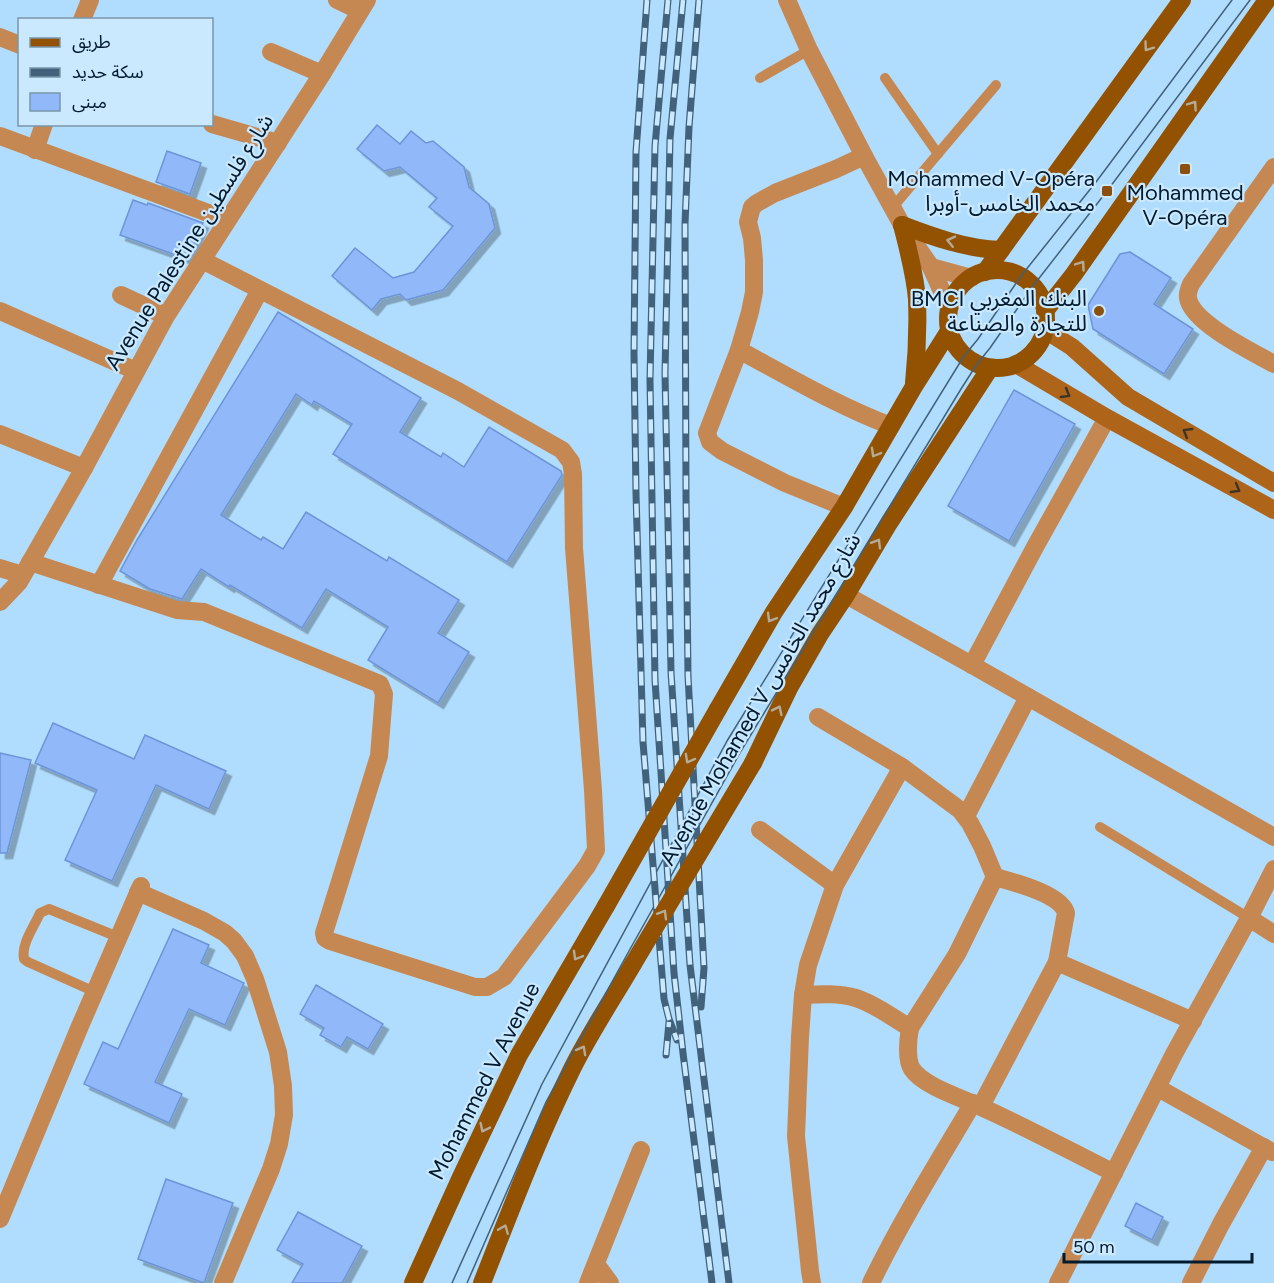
<svg xmlns="http://www.w3.org/2000/svg" width="1274" height="1283" font-family="Figtree,'Noto Sans Arabic',sans-serif">
	<style>
		.building { fill: #91b8f8; stroke: #6d94d7; stroke-width: 1.5; filter: url(#shadow) }
		.lines { fill: none; stroke-linecap: round; stroke-linejoin: round }
		.lane { stroke: #c68853; stroke-width: 10 }
		.street { stroke: #c68853; stroke-width: 18 }
		.secondary { stroke: #ae651a; stroke-width: 18 }
		.primary { stroke: #935102; stroke-width: 18 }
		.tram { stroke: #41627a; stroke-width: 1.5 }
		.rail-casing { stroke: #41627a; stroke-width: 7 }
		.rail { stroke: #cae8fe; stroke-width: 4.5; stroke-dasharray: 14; stroke-linecap: butt }
		.primary-bridge { stroke: #935102; stroke-width: 18 }
		.oneway { stroke: #b4ac99 }
		.oneway2 { stroke: #3d3427 }
		.poi-dot { fill: #8b4f0e; stroke: #cae8fe; stroke-width: 2 }
		.labels { text-anchor: middle; dominant-baseline: central; stroke-width: 4.5; stroke-linejoin: round; paint-order: stroke }
		.poi-label { font-size: 22px; fill: #001a2e; stroke: #cae8fe; text-anchor: end }
		.street-label { font-size: 22px; fill: #001a2e; stroke: #cae8fe }
	</style>
	<defs>
		<filter id="shadow"><feDropShadow dx="5.5" dy="5.5" stdDeviation="0" flood-color="#0004"/></filter>
	</defs>
	<rect width="100%" height="100%" fill="#b0ddfd"/>
	<!-- building -->
	<g class="building">
		<polygon points="377,125 400,144 411,131 426,143 433,141 464,167 469,187 489,204 495,228 443,290 406,300 400,294 381,299 372,310 332,276 355,248 393,278 414,272 453,226 429,207 437,198 400,167 384,171 357,149"/>
		<polygon points="167,151 201,163 190,194 156,182"/>
		<polygon points="133,200 147,205 148,203 203,223 187,259 120,235"/>
		<polygon points="1130,252 1171,278 1154,304 1193,329 1164,374 1093,329 1088,305 1120,254"/>
		<polygon points="278,312 421,398 400,432 441,457 443,453 464,467 489,427 561,471 562,475 507,562 333,454 352,424 314,401 312,405 296,394 221,515 261,540 263,537 283,549 306,512 387,561 389,557 459,600 438,633 469,652 438,703 368,660 388,627 326,589 302,628 230,585 229,587 201,569 182,599 150,589 120,571 137,540"/>
		<polygon points="1014,390 1075,424 1009,541 948,506"/>
		<polygon points="53,723 134,759 145,735 226,771 209,809 156,785 112,881 65,860 97,790 35,763"/>
		<polygon points="0,753 31,760 7,853 0,853"/>
		<polygon points="173,929 209,945 201,963 244,983 225,1025 189,1009 155,1082 182,1094 169,1123 84,1084 103,1042 118,1049"/>
		<polygon points="316,985 383,1024 368,1049 347,1037 341,1047 320,1035 324,1028 300,1014"/>
		<polygon points="166,1179 233,1203 204,1283 138,1259"/>
		<polygon points="1136,1203 1163,1217 1152,1240 1125,1226"/>
		<polygon points="298,1212 362,1246 342,1283 292,1283 303,1264 277,1250"/>
	</g>
	<g class="lines">
		<!-- lane -->
		<g class="lane">
			<polyline points="760,78 809,50"/>
			<polyline points="885,78 938,154"/>
			<polyline points="893,207 996,85"/>
			<polyline points="1100,827 1249,918"/>
			<path d="M 95,992 L 28,962 L 24,959 C 21,944 34,927 40,913 L 49,909 L 118,937"/>
		</g>
		<!-- street -->
		<g class="street">
			<polyline points="337,0 360,11"/>
			<polyline points="787,0 809,50 864,156 902,225 931,267 949,307"/>
			<polyline points="82,20 90,0"/>
			<polyline points="0,37 20,45"/>
			<polyline points="271,52 322,74"/>
			<polyline points="212,124 278,143"/>
			<polyline points="0,136 227,220"/>
			<polyline points="35,150 44,124"/>
			<path d="M 1274,167 L 1191,284 C 1189,289 1187,293 1188,298 C 1192,323 1253,352 1274,364"/>
			<polyline points="931,267 971,278"/>
			<polyline points="121,295 166,316"/>
			<polyline points="0,311 136,371"/>
			<path d="M 739,350 C 789,377 838,406 891,426"/>
			<polyline points="0,434 84,468"/>
			<polyline points="844,507 785,483 722,451 710,442 707,433 739,350 750,312 754,292 754,260 752,238 748,222 752,207 757,203 775,193 836,169 864,156"/>
			<polyline points="30,562 177,610 204,612 380,684 384,694 379,756 324,933 325,938 330,941 475,987 487,987 504,977 587,866 596,850 593,790 574,548 573,474 571,462 562,450 458,391 202,260"/>
			<polyline points="0,568 23,575"/>
			<polyline points="99,585 260,290"/>
			<polyline points="846,595 972,665 1274,837"/>
			<polyline points="0,602 19,582 23,575 84,468 166,316 322,74 367,0"/>
			<polyline points="972,665 1035,547 1107,418"/>
			<polyline points="818,717 902,767 960,810 970,823 982,846 995,877 957,954 910,1028"/>
			<polyline points="966,816 1028,697"/>
			<polyline points="760,830 835,885"/>
			<polyline points="138,892 204,921 225,933 234,941 245,956 255,979 278,1052 283,1086 284,1115 279,1144 271,1169 223,1283"/>
			<polyline points="1249,918 1274,934"/>
			<polyline points="1057,962 1193,1021"/>
			<path d="M 803,995 C 821,994 839,993 856,998 C 875,1004 893,1018 910,1028 C 908,1039 906,1060 912,1069 C 923,1086 962,1098 981,1107 C 1026,1127 1070,1151 1114,1173"/>
			<polyline points="1158,1088 1272,1152"/>
			<path d="M 981,1106 L 1057,962 L 1066,913 C 1061,894 1013,882 995,877"/>
			<polyline points="0,1219 80,1026 141,886"/>
			<polyline points="596,1264 610,1283"/>
			<polyline points="588,1283 641,1150"/>
			<polyline points="812,1283 810,1271 796,1136 800,1037 803,995 808,965 835,885 902,767"/>
			<path d="M 871,1283 C 901,1221 938,1162 973,1103"/>
			<polyline points="1058,1283 1174,1054 1249,918 1274,869"/>
			<polyline points="1191,1283 1221,1224 1264,1147"/>
		</g>
		<!-- secondary -->
		<g class="secondary">
			<polyline points="1045,330 1072,347 1128,397 1274,483"/>
			<polyline points="1016,364 1107,418 1274,510"/>
		</g>
		<!-- primary -->
		<g class="primary">
			<path d="M 902,225 C 908,249 915,274 917,299 C 918,327 917,355 914,383"/>
			<path d="M 902,225 C 933,237 967,249 1001,250"/>
			<circle cx="997" cy="319" r="49"/>
			<polyline points="985,272 1182,0"/>
			<polyline points="1045,311 1074,274 1267,0"/>
			<polyline points="718,709 774,612 844,507 913,388 949,331"/>
			<polyline points="753,763 789,688 820,634 846,595 889,523 990,368"/>
			<polyline points="413,1283 461,1177 519,1055 606,906"/>
			<path d="M 482,1283 C 510,1212 537,1140 571,1071 C 589,1034 612,1000 633,964"/>
		</g>
		<!-- tram -->
		<g class="tram">
			<polyline points="452,1283 542,1084 727,741 964,356 978,339 1021,276 1096,182 1232,0"/>
			<polyline points="467,1283 546,1102 629,951 741,751 961,389 977,364 990,348 1033,286 1107,191 1250,0"/>
		</g>
		<defs>
			<g id="rail">
				<polyline points="647,0 636,152 634,354 636,493 643,742 664,999 669,1019 677,1040"/>
				<polyline points="668,0 655,146 650,380 655,680 674,973 683,1053 712,1283"/>
				<polyline points="683,0 670,139 665,373 671,672 690,965 729,1283"/>
				<polyline points="699,0 689,127 685,224 686,496 688,676 704,968 701,1007"/>
				<polyline points="666,1055 669,1022"/>
			</g>
		</defs>
		<!-- rail casing -->
		<use href="#rail" class="rail-casing"/>
		<!-- rail -->
		<use href="#rail" class="rail"/>
		<!-- primary-bridge -->
		<g class="primary-bridge">
			<polyline points="606,906 718,709"/>
			<polyline points="633,964 753,763"/>
		</g>
	</g>
	<!-- one-way arrows -->
	<defs><path id="oneway-chevron" d="M-2-3.5L2.5 0L-2 3.5" fill="none" stroke-width="1.6" stroke-linecap="round" stroke-linejoin="round" transform="scale(1.5)"/></defs>
	<g class="oneway">
		<use href="#oneway-chevron" transform="translate(1148 47) rotate(126)"/>
		<use href="#oneway-chevron" transform="translate(1193 105) rotate(-55)"/>
		<use href="#oneway-chevron" transform="translate(951 241) rotate(-167)"/>
		<use href="#oneway-chevron" transform="translate(1081 265) rotate(-55)"/>
		<use href="#oneway-chevron" transform="translate(875 453) rotate(120)"/>
		<use href="#oneway-chevron" transform="translate(877 543) rotate(-59)"/>
		<use href="#oneway-chevron" transform="translate(771 618) rotate(121)"/>
		<use href="#oneway-chevron" transform="translate(778 710) rotate(-64)"/>
		<use href="#oneway-chevron" transform="translate(689 759) rotate(119)"/>
		<use href="#oneway-chevron" transform="translate(663 914) rotate(-59)"/>
		<use href="#oneway-chevron" transform="translate(577 956) rotate(120)"/>
		<use href="#oneway-chevron" transform="translate(582 1050) rotate(-61)"/>
		<use href="#oneway-chevron" transform="translate(484 1128) rotate(116)"/>
		<use href="#oneway-chevron" transform="translate(504 1229) rotate(-68)"/>
	</g>
	<g class="oneway2">
		<use href="#oneway-chevron" transform="translate(1066 394) rotate(30)"/>
		<use href="#oneway-chevron" transform="translate(1187 432) rotate(-149)"/>
		<use href="#oneway-chevron" transform="translate(1236 489) rotate(30)"/>
	</g>
	<!-- markers -->
	<g class="poi-dot">
		<rect x="1179" y="163" width="12" height="12" rx="3"/>
		<rect x="1101" y="185" width="12" height="12" rx="3"/>
		<circle cx="1099" cy="311" r="6"/>
	</g>
	<g class="labels">
		<!-- poi labels -->
		<g class="poi-label">
			<text x="1095" y="178">Mohammed V-Opéra<tspan x="1095" dy="25">محمد الخامس-أوبرا</tspan></text>
			<text x="1185" y="192" text-anchor="middle">Mohammed<tspan x="1185" dy="25">V-Opéra</tspan></text>
			<text x="1087" y="298">BMCI البنك المغربي<tspan x="1087" dy="25">للتجارة والصناعة</tspan></text>
		</g>
		<!-- street labels -->
		<g class="street-label">
			<text transform="translate(189 242) rotate(-58)">Avenue Palestine شارع فلسطين</text>
			<text transform="translate(760 699) rotate(-60)">Avenue Mohamed V شارع محمد الخامس</text>
			<text transform="translate(484 1081) rotate(-63)">Mohammed V Avenue</text>
		</g>
	</g>
	<!-- legend -->
	<rect x="18" y="18" width="195" height="108" fill="#cae8fe" stroke="#7996ab" stroke-width="1.5"/>
	<rect x="30" y="38" width="30" height="9" fill="#935102" stroke="#7996ab" stroke-width="1.5"/>
	<text x="72" y="48" font-size="18" fill="#001a2e">طريق</text>
	<rect x="30" y="68" width="30" height="9" fill="#41627a" stroke="#7996ab" stroke-width="1.5"/>
	<text x="72" y="78" font-size="18" fill="#001a2e">سكة حديد</text>
	<rect x="30" y="93" width="30" height="18" fill="#91b8f8" stroke="#7996ab" stroke-width="1.5"/>
	<text x="72" y="108" font-size="18" fill="#001a2e">مبنى</text>
	<!-- scale -->
	<path d="M1064 1253v9h188v-9" fill="none" stroke="#001a2e" stroke-width="3"/>
	<text x="1073" y="1253" font-size="18" fill="#001a2e" stroke="#cae8fe" stroke-width="4.5" paint-order="stroke">50 m</text>
</svg>
